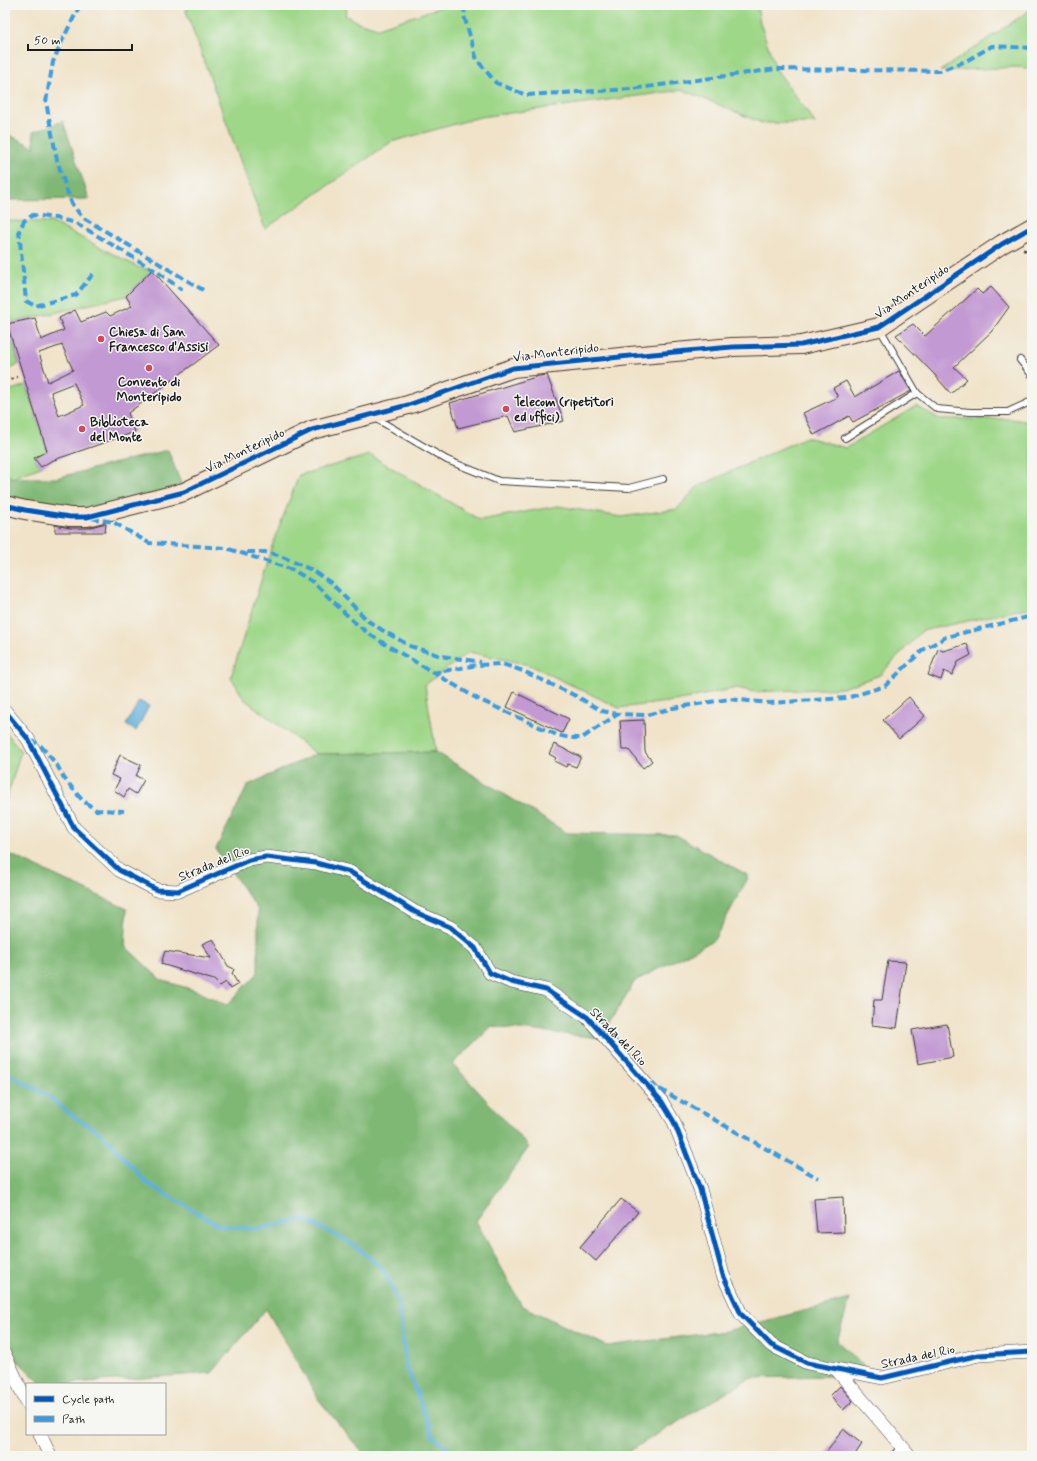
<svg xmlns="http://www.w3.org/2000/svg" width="1037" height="1461" font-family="Mynerve,sans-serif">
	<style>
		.green { fill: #9fd789; stroke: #5e7a52 }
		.forest { fill: #7fb875; stroke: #4e6a48 }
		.water { fill: #5fb0da; stroke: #3e667b }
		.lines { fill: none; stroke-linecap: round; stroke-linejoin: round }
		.stream { stroke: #5fb0da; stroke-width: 4 }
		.building { fill: #c299d3; fill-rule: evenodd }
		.lane-casing { stroke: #3c3a36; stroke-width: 8 }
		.street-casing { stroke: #3c3a36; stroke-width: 14 }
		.secondary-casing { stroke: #3c3a36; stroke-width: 20 }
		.path { stroke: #3c3a36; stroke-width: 2.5; stroke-dasharray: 3 3; stroke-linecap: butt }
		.lane { stroke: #fff; stroke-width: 6 }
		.street { stroke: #fff; stroke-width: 13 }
		.secondary { stroke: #fbe5cf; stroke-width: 18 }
		.quiet { stroke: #3c9bdf; stroke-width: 4; stroke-dasharray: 8 4; stroke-linecap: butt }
		.cycleway-casing { stroke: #f6f6f2; stroke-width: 8 }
		.cycleway { stroke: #0057b8; stroke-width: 5 }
		.poi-dot { fill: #d1495b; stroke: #f6f6f2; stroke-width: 1.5 }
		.labels { text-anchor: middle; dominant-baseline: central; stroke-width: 3; stroke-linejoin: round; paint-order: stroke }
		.street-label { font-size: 13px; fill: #1c1c1c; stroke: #f6f6f2 }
		.poi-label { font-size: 13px; font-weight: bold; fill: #1c1c1c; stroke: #f6f6f2; text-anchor: start }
	</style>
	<rect width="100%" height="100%" fill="#f6f6f2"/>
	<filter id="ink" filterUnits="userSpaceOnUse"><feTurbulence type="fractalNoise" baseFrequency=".025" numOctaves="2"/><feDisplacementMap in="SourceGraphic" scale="8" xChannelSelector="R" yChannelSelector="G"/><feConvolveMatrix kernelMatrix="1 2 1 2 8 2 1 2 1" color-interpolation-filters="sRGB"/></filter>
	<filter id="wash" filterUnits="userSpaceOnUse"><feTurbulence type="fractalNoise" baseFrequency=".012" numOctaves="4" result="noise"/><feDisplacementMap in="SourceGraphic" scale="16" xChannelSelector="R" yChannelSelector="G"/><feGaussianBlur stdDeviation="0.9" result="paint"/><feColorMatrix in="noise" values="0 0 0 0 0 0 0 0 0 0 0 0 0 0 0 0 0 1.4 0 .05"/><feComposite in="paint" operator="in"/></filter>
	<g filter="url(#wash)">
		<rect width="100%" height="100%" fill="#f0e3c9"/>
		<!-- green -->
		<g class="green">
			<polygon points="189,5 348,5 345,15 357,22 378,28 447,5 757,5 760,23 776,69 815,123 762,123 683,90 480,117 391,142 265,229 186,11"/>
			<polygon points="1032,9 1032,69 1018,67 940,71"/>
			<polygon points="5,221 51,222 140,268 152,270 126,296 7,324 19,364 5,373"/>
			<polygon points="26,385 47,451 34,458 41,467 12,478 5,473 5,392"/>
			<polygon points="916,406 940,419 1011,419 1032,422 1032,607 922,631 880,675 842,688 755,692 737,688 675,701 619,708 530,665 469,652 425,685 436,752 316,754 244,699 231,677 272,546 299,475 370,455 480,520 558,506 621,517 677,509 697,487 806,437 846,448"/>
			<polygon points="5,731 21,751 5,804"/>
		</g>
		<!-- forest -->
		<g class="forest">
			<polygon points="63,121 89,199 5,200 5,133 34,147 33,132"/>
			<polygon points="168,450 183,489 86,513 5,502 5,473 12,478 56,478"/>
			<polygon points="436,752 567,833 676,835 749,876 714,940 635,981 600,1038 492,1026 453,1064 529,1147 476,1221 522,1306 607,1346 726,1331 850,1299 837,1341 873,1375 751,1378 621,1456 365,1456 319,1400 266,1309 212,1373 58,1384 41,1384 5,1348 5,852 127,909 125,946 161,980 197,991 227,1005 258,973 258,910 216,849 248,785 316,754"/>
		</g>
		<!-- water -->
		<polygon class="water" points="139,701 149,706 136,731 126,725"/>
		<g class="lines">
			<!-- stream -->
			<polyline class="stream" points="5,1072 48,1096 70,1114 103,1135 147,1183 220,1226 258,1229 303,1219 351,1243 382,1268 398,1300 406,1365 433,1436 457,1456"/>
		</g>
		<g id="blocks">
			<!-- building -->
			<g class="building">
				<path d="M 152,270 L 219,345 L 128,413 L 135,432 L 51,461 L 41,467 L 34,458 L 47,451 L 7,324 L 35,318 L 41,340 L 64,330 L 59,318 L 75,310 L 81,322 L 106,312 L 110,316 L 132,306 L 126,296 ZM 62,345 L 73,370 L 48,382 L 39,353 ZM 74,383 L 84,405 L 59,416 L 51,392 Z"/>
				<polygon points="991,287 1009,307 992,331 954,367 967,379 951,394 934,374 896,335 913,324 925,336 977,289 982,294"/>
				<polygon points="899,371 911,391 853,422 849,416 831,426 814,435 803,413 838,397 833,388 846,381 855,397"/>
				<polygon points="547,375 564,421 515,432 508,416 458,428 450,403 539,376"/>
				<polygon points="102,524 106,524 105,532 55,532 55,525 70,528 87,528"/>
				<polygon points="967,644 971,655 958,662 952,675 944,671 941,680 928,675 938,649 943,651"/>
				<polygon points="514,692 569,719 562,733 507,707"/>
				<polygon points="909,697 925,716 899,739 883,720"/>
				<polygon points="644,720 645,752 652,761 643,768 629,750 622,750 620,721"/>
				<polygon points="554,744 581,757 576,767 568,764 566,767 554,761 556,758 549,754"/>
				<polygon points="120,755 141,765 136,776 144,780 136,794 128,789 124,797 114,790 120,779 111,775"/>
				<polygon points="213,939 228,966 234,969 232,974 238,984 230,989 226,982 220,986 214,980 161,964 165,951 211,958 202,944"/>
				<polygon points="888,961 906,962 897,1028 872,1025 874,1000 882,1000"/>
				<polygon points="947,1024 953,1057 918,1064 912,1030"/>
				<polygon points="843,1197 844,1232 817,1233 814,1199"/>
				<polygon points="621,1199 638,1212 596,1261 580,1247"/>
				<polygon points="840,1386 853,1401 843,1410 830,1396"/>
				<polygon points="843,1429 862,1444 854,1456 824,1456"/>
			</g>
		</g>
	</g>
	<g filter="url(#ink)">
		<use href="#blocks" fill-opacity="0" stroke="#3c3a36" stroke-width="1"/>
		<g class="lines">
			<defs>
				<g id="lane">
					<polyline points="880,329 917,393 937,409 970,412 1008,412 1032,401"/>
					<polyline points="1020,360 1032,375"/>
					<polyline points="375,418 447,460 499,481 629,488 663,479"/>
					<polyline points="845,438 917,393"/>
					<polyline points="893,1456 902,1446"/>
				</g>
				<g id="street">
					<polyline points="5,711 28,739 74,828 119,870 157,890 178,891 249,860 266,857 316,863 350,872 415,912 450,927 475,948 490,973 511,982 546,990 587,1017 662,1102 674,1122 700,1189 723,1275 741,1314 771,1345 807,1363 882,1378 979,1355 1032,1352"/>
					<polyline points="5,1355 27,1403"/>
					<polyline points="836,1369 910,1456"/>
					<polyline points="40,1434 50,1456"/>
				</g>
				<polyline id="secondary" points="5,505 25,510 70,517 87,517 184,492 312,430 408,405 513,368 630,356 732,347 801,345 879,327 1002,244 1032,227"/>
			</defs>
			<!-- lane casing -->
			<use href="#lane" class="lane-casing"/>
			<!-- street casing -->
			<use href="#street" class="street-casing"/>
			<!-- secondary casing -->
			<use href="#secondary" class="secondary-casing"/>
			<!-- path -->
			<g class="path">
				<polyline points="1023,250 1032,251"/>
				<polyline points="5,382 17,377"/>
			</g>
			<!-- lane -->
			<use href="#lane" class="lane"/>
			<!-- street -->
			<use href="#street" class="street"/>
			<!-- secondary -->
			<use href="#secondary" class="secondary"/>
			<!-- quiet -->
			<g class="quiet">
				<polyline points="80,5 63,39 53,62 46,102 57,160 67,191 72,204 82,217 203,290"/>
				<polyline points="465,5 464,16 477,60 496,83 526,95 632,89 776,69 940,71 966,61 992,46 1032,48"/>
				<polyline points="93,274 76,295 35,306 26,301 19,231 24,221 33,215 55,218 76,223 156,271 182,290"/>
				<polyline points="91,518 113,522 149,543 226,548 293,570 313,582 353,621 369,634 385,644 478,699 557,735 570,738 582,738 618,714"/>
				<polyline points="247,552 265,552 278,555 312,570 331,583 368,621 382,630 410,646 441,656 481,662"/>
				<polyline points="432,673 478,665 502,664 523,671 576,696 602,711 618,714 647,715 673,708 729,699 769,703 847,698 885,686 923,650 946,637 1032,616"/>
				<polyline points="30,740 41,746 57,765 64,778 82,800 96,810 124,811"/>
				<polyline points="649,1083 818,1178"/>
			</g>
			<defs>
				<g id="cycleway">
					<polyline points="5,505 25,510 70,517 87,517 184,492 312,430 408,405 513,368 630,356 732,347 801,345 879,327 1002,244 1032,227"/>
					<polyline points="5,711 28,739 74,828 119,870 157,890 178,891 249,860 266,857 316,863 350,872 415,912 450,927 475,948 490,973 511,982 546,990 587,1017 662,1102 674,1122 700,1189 723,1275 741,1314 771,1345 807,1363 882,1378 979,1355 1032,1352"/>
				</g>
			</defs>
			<!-- cycleway casing -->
			<use href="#cycleway" class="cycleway-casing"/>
			<!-- cycleway -->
			<use href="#cycleway" class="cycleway"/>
		</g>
	</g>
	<!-- markers -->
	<g class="poi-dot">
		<circle cx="101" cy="339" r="4"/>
		<circle cx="149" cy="368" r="4"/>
		<circle cx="506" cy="409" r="4"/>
		<circle cx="82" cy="429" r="4"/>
	</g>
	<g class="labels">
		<!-- street labels -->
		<g class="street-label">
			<text transform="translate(912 292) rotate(-34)">Via Monteripido</text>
			<text transform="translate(556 353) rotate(-7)">Via Monteripido</text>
			<text transform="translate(245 451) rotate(-26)">Via Monteripido</text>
			<text transform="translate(214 864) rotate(-22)">Strada del Rio</text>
			<text transform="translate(618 1037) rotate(46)">Strada del Rio</text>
			<text transform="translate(918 1357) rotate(-12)">Strada del Rio</text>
		</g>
		<!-- poi labels -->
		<g class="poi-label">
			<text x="109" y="332">Chiesa di San<tspan x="109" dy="15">Francesco d'Assisi</tspan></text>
			<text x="149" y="382" text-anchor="middle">Convento di<tspan x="149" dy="15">Monteripido</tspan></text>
			<text x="514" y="402">Telecom (ripetitori<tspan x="514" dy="15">ed uffici)</tspan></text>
			<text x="90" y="422">Biblioteca<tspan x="90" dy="15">del Monte</tspan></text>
		</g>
	</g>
	<!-- margin -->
	<rect width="1037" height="1461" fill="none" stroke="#f6f6f2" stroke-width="20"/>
	<!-- legend -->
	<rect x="26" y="1383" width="140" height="52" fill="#f6f6f2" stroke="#9f9f9c"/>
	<rect x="34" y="1396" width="20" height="6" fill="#0057b8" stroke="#9f9f9c"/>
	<text x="62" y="1403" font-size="12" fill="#1c1c1c">Cycle path</text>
	<rect x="34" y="1416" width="20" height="6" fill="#3c9bdf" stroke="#9f9f9c"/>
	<text x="62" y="1423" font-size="12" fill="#1c1c1c">Path</text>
	<!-- scale -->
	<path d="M28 44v6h104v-6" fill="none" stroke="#1c1c1c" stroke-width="2"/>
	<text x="34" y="44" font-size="12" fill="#1c1c1c" stroke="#f6f6f2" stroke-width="3" paint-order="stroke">50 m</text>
</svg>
